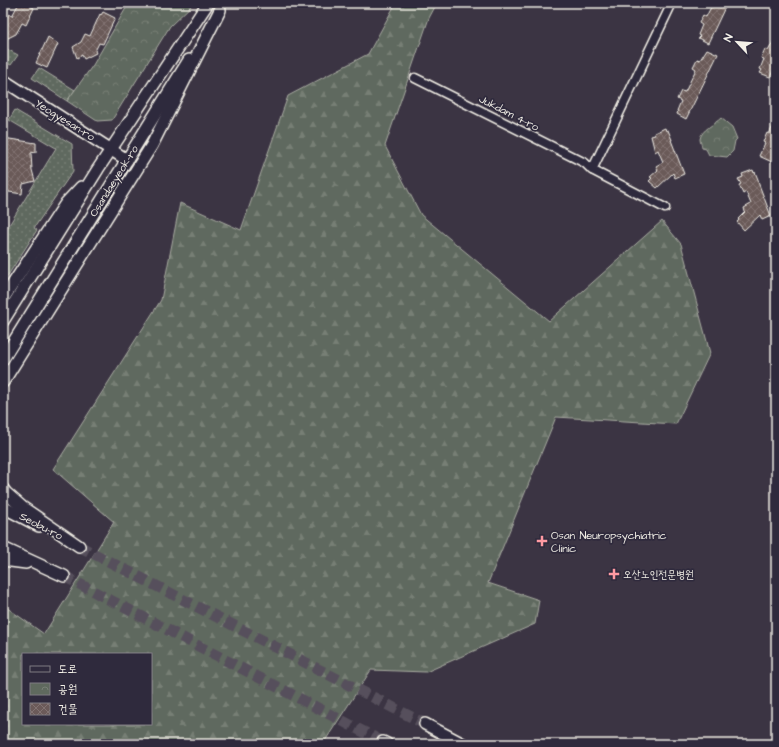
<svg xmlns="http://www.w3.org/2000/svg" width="779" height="747" font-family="'Architects Daughter','Poor Story',sans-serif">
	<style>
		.grass { fill: url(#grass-dots); stroke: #aaada3 }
		.forest { fill: url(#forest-firs); stroke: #aaada3; fill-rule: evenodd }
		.park { fill: url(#park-crowns); stroke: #aaada3 }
		.building { fill: url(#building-cross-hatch); stroke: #f4f1e8 }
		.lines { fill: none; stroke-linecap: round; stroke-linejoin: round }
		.secondary-tunnel { stroke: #57505c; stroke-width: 11; stroke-dasharray: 11 5.5; stroke-linecap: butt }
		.street-casing { stroke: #f4f1e8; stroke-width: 11 }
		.secondary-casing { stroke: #f4f1e8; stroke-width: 14 }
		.street { stroke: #2f2a3d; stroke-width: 8 }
		.secondary { stroke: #2f2a3d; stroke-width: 11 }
		.poi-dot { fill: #ff9aa2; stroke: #2f2a3d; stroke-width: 1.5 }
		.labels { text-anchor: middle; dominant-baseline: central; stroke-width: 3.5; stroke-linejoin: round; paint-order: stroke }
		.street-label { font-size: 11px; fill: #f4f1e8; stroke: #2f2a3d }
		.poi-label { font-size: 11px; fill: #f4f1e8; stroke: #2f2a3d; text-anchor: start }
	</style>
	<defs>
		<pattern id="grass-dots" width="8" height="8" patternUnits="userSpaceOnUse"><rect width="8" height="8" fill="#5f695e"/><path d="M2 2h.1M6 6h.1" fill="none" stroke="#777f75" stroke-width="1.8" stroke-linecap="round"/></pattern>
		<pattern id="forest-firs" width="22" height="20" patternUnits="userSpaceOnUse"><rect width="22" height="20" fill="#5f695e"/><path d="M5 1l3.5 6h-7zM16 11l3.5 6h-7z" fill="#777f75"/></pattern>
		<pattern id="park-crowns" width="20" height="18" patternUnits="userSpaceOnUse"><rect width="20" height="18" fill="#5f695e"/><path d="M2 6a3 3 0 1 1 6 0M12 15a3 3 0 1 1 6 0" fill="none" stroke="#777f75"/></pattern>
		<pattern id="building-cross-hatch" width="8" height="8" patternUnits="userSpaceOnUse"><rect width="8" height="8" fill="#6b5a59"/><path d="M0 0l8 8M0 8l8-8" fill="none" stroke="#817271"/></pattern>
	</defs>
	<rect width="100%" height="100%" fill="#3b3443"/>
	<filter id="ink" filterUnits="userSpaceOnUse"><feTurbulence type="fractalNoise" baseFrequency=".025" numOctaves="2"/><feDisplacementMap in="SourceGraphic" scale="8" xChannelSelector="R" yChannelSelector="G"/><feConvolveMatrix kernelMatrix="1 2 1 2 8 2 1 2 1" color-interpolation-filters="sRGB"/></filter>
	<g filter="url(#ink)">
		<!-- grass -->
		<g class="grass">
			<polygon points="3,47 18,55 11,65 3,61"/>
			<polygon points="39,68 75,90 67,101 32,78"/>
			<polygon points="15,110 72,144 73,171 34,228 37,230 3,283 3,235 56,148 9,120"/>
		</g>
		<!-- forest -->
		<path class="forest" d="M 396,3 L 437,3 L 429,18 L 385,146 L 421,215 L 549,321 L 662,221 L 681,244 L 710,353 L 676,424 L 556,417 L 488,583 L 539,600 L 535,624 L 426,672 L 371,670 L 323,744 L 3,744 L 3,605 L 44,634 L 114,522 L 53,469 L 161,300 L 180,203 L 241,230 L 288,96 L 368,54 ZM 23,654 L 151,654 L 151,724 L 23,724 Z"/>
		<!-- park -->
		<g class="park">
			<polygon points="129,3 194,3 170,26 112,120 97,121 67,101 93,65"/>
			<path d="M 721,118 L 732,127 L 737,139 L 735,141 L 733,151 L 727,157 L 709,155 L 706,149 L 702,148 C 702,145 700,142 700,139 C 701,130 715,124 721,118 Z"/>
		</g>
		<!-- building -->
		<g class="building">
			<polygon points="19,3 32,3 31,6 34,8 26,25 22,23 16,34 6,39 3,33 3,23 8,14 12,16"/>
			<polygon points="713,3 727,3 708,43 698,38 700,36 698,35 702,25 699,23 703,15 706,17"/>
			<polygon points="103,12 115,18 103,44 99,43 95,51 96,53 84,59 82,55 77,58 73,47 81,42 85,34 90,36 100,14 101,15"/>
			<polygon points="48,37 58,44 47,68 36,63"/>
			<polygon points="776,37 776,65 770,77 760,73 762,70 760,69 764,59 761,58 765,49 768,51"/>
			<polygon points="707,49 718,54 686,119 677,114 678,111 677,111 681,101 677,99 681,91 685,92 687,88 696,69 693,67 697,59 700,60"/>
			<polygon points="776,120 776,154 772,162 759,156 765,143 763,142 767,133 769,134"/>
			<polygon points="665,128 666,131 668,130 672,140 671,140 684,174 675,178 673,173 657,188 649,181 652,178 650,177 658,170 656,166 663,162 658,150 655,152 651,136 655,135 654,133"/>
			<polygon points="3,138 36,143 36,152 31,153 32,170 35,181 23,184 22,194 3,191 4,162 3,162"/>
			<polygon points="753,170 754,173 755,172 759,182 758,182 771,216 762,220 760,215 744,230 737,222 739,220 738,219 745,212 744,208 751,204 746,192 743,194 739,185 741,184 738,179 743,177 742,174"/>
		</g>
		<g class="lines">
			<!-- secondary-tunnel -->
			<g class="secondary-tunnel">
				<polyline points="79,546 425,724"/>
				<polyline points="64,576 383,742"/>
			</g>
			<defs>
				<g id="street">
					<polyline points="415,78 585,163 592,170 665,208"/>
					<polyline points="592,170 672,3"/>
				</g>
				<g id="secondary">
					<polyline points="3,80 127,160"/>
					<polyline points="3,299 66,203 81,187"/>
					<polyline points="3,321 98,169 208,3"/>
					<polyline points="3,359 189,60"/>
					<polyline points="3,382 152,145 220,10"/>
					<polyline points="3,489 6,493 22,507 79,546"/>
					<polyline points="3,507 39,526"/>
					<polyline points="3,548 64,576"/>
					<polyline points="3,560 26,563"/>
					<polyline points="425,724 463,744"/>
					<polyline points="383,742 387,744"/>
				</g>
			</defs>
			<!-- street casing -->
			<use href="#street" class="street-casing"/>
			<!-- secondary casing -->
			<use href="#secondary" class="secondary-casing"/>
			<!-- street -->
			<use href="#street" class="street"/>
			<!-- secondary -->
			<use href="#secondary" class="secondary"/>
		</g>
	</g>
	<!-- markers -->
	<g class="poi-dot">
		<path d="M540 535h4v4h4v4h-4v4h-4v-4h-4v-4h4z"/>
		<path d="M612 568h4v4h4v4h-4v4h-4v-4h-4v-4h4z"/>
	</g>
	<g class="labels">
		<!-- street labels -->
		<g class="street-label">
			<text transform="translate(509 113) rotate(27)">Jukdam 4-ro</text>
			<text transform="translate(65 120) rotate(32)">Yeogyesan-ro</text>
			<text transform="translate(114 181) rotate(-58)">Osandaeyeok-ro</text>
			<text transform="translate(41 526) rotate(27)">Seobu-ro</text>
		</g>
		<!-- poi labels -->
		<g class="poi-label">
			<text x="551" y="535">Osan Neuropsychiatric<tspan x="551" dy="13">Clinic</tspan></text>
			<text x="623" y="574">오산노인전문병원</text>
		</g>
	</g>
	<!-- margin -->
	<rect width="779" height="747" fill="none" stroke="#2f2a3d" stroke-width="16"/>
	<rect x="8" y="8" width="763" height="731" fill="none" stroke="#f4f1e8" stroke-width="1.5" filter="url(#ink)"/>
	<!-- legend -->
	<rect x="22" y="653" width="130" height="72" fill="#2f2a3d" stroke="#7e7a81"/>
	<rect x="30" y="666" width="20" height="6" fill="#2f2a3d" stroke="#7e7a81"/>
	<text x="58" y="673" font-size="12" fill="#f4f1e8">도로</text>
	<rect x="30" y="683" width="20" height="12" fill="url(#park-crowns)" stroke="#7e7a81"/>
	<text x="58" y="693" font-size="12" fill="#f4f1e8">공원</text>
	<rect x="30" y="703" width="20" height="12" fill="url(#building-cross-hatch)" stroke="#7e7a81"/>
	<text x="58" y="713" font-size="12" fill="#f4f1e8">건물</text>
	<!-- north arrow -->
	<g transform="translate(737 42) rotate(296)" stroke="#2f2a3d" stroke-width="3" paint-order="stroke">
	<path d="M0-3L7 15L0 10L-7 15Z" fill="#f4f1e8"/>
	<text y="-6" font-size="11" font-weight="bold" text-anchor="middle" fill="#f4f1e8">N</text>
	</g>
</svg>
